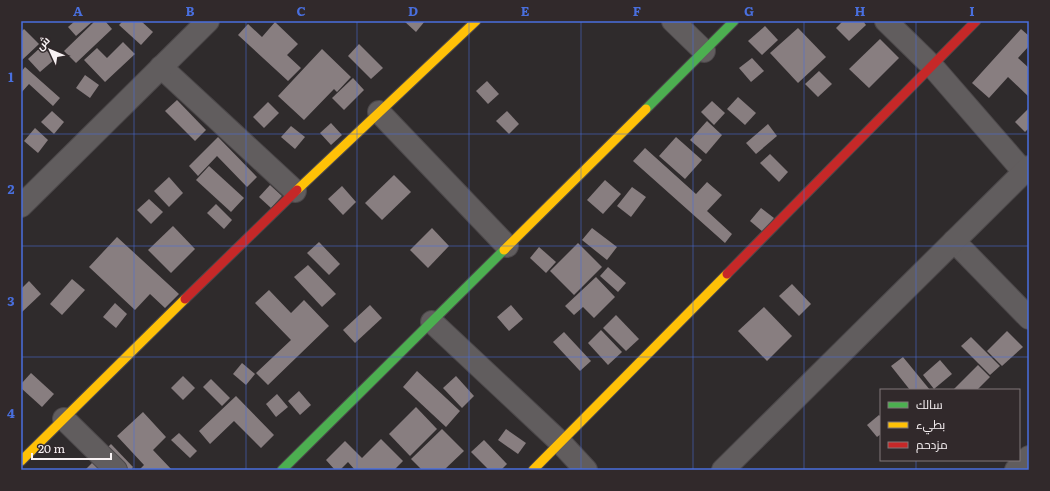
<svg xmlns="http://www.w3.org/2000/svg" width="1050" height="491" font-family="Literata,Cairo,serif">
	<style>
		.building { fill: #887e80 }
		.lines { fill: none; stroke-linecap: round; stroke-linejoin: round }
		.street-casing { stroke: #4c484a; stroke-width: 24 }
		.fast-casing { stroke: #4c484a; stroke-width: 11 }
		.slow-casing { stroke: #4c484a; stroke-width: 11 }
		.jam-casing { stroke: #4c484a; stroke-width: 11 }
		.street { stroke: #615d5e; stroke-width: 22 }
		.fast { stroke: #4caf50; stroke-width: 9 }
		.slow { stroke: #ffc107; stroke-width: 9 }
		.jam { stroke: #c62828; stroke-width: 9 }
		.grid { fill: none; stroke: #496fde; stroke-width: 1; stroke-opacity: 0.55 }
		.neatline { fill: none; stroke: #496fde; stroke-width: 1.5 }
		.grid-label { font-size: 13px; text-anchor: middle; font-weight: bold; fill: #496fde }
	</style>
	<rect width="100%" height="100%" fill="#2f2b2c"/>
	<!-- building -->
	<g class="building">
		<polygon points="75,21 93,21 76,36 68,27"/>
		<polygon points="95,21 105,21 112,29 76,63 64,51"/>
		<polygon points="123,21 141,21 153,32 141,45 119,25"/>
		<polygon points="404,21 425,21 416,32"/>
		<polygon points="843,21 863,21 866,25 849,41 836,28"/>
		<polygon points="275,22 298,44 287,55 301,68 288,81 238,35 248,24 262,37"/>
		<polygon points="765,26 778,40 762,55 748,41"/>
		<polygon points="798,28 826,57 798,83 770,53"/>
		<polygon points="24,29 39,44 21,61 21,32"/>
		<polygon points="1021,29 1029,36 1029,46 1018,58 1029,68 1029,97 1008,77 989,98 972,83"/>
		<polygon points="880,39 899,58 869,88 849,69"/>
		<polygon points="123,42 135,54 105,82 84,60 97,48 107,58"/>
		<polygon points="359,44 383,68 371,79 348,56"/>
		<polygon points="42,46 55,59 40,72 28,59"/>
		<polygon points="322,49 351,77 337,92 334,89 304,120 278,96"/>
		<polygon points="752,58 764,71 751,82 739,68"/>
		<polygon points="25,67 60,98 53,106 29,84 21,93 21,72"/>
		<polygon points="819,71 832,84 818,97 805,84"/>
		<polygon points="85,75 99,85 90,98 76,88"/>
		<polygon points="353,78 364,90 344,110 332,98"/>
		<polygon points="487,81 499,94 488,104 476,91"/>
		<polygon points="738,97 756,113 745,125 727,109"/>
		<polygon points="177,100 206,130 195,141 165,111"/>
		<polygon points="712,101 725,113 714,125 701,112"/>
		<polygon points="268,102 279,113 264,128 253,117"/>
		<polygon points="1029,108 1029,128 1025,132 1015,122"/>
		<polygon points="52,111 64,122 54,134 41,122"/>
		<polygon points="507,111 519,124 509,134 496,121"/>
		<polygon points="707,121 722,135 706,154 690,140"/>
		<polygon points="331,123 342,135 331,145 320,133"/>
		<polygon points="768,124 777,136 756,154 746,143"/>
		<polygon points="291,126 305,137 295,149 281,137"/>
		<polygon points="35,128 48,140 38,153 24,141"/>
		<polygon points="218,137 257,177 247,187 217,156 198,176 189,166"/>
		<polygon points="676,137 702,160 685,179 659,156"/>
		<polygon points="645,148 696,194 707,182 722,195 707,211 732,234 725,243 633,161"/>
		<polygon points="770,154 788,172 779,182 760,163"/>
		<polygon points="209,166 244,198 231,212 196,180"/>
		<polygon points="394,175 411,192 382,220 365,203"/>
		<polygon points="169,177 183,193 169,207 154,191"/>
		<polygon points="605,180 621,194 603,214 587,200"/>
		<polygon points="270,185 282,196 271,208 259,197"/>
		<polygon points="342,186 356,202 343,215 328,199"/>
		<polygon points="632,187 646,197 631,217 617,206"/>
		<polygon points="149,199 163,212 151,224 137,210"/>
		<polygon points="216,204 232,220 224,229 207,213"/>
		<polygon points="761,208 774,218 763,232 750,221"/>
		<polygon points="173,226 195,249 171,273 148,250"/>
		<polygon points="432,228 449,246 428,268 410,250"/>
		<polygon points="592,228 617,247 607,260 582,240"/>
		<polygon points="117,237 179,294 165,308 150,294 135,310 89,267"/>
		<polygon points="319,242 340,264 329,275 307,253"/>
		<polygon points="578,243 602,267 574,295 550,271"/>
		<polygon points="539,247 556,262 546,273 530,258"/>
		<polygon points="308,265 336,294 322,307 294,277"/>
		<polygon points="608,267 626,283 618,292 600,276"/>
		<polygon points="596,277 615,297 594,318 583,307 574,315 565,306"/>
		<polygon points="72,279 85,290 62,315 50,304"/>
		<polygon points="29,281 41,294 22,312 21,289"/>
		<polygon points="792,284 811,304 799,316 779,296"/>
		<polygon points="269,290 291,313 304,300 329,326 268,385 256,373 291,340 255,303"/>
		<polygon points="115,303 127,314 116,328 103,317"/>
		<polygon points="370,305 382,318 355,343 343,330"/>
		<polygon points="511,305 523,319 509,331 497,317"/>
		<polygon points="764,307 792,336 767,361 738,331"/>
		<polygon points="616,315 639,339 626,351 603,328"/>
		<polygon points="601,330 622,352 608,365 588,343"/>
		<polygon points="1007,331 1023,347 1002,366 987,351"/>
		<polygon points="564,332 591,361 580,371 553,342"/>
		<polygon points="971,337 1000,366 990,375 961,346"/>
		<polygon points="903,357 930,390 910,390 891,366"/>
		<polygon points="940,360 952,374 934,389 923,375"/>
		<polygon points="242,363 255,374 246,385 233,374"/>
		<polygon points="978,365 990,377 977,390 953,390"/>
		<polygon points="417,371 460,411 446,427 403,387"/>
		<polygon points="31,373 54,394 42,407 21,388 21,384"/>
		<polygon points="183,376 195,388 183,400 171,388"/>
		<polygon points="456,376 474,396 462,408 443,388"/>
		<polygon points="211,379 230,398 222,406 203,387"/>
		<polygon points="299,391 311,405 300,415 288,401"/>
		<polygon points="277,394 288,407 276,417 266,404"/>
		<polygon points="236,396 274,435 261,448 234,421 210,444 199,431"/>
		<polygon points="416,407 437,429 410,456 389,434"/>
		<polygon points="143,412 166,437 153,450 172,470 139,470 144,465 117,436"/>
		<polygon points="879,415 881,417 881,434 877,437 867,425"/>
		<polygon points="442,429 464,451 444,470 422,470 411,459"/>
		<polygon points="506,429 526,443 518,454 498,440"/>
		<polygon points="179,433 197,451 190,458 171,440"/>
		<polygon points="381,439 403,461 394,470 355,470 348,462 340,470 335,470 326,460 345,441 362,458"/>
		<polygon points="484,440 507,464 501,470 489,470 471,452"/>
		<polygon points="111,444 133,467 131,470 85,470"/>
	</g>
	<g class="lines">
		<defs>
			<g id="street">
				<polyline points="673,21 704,51"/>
				<polyline points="886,21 932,66 1024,172"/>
				<polyline points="161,67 295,191"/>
				<polyline points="379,112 507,246"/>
				<polyline points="21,206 208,21"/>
				<polyline points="954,241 1029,318"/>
				<polyline points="432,322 560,442 586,470"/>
				<polyline points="64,419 116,470"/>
				<polyline points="723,470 1029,167"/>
				<polyline points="1016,470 1029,457"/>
			</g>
			<g id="fast">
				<polyline points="646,109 734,21"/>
				<polyline points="282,470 504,250"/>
			</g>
			<g id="slow">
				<polyline points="297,190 476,21"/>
				<polyline points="504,250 646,109"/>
				<polyline points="21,461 185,299"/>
				<polyline points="533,470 727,274"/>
			</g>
			<g id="jam">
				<polyline points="727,274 976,21"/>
				<polyline points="185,299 297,190"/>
			</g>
		</defs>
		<!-- street casing -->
		<use href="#street" class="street-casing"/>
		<!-- fast casing -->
		<use href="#fast" class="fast-casing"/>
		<!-- slow casing -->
		<use href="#slow" class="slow-casing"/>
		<!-- jam casing -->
		<use href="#jam" class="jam-casing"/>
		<!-- street -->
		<use href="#street" class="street"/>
		<!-- fast -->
		<use href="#fast" class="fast"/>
		<!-- slow -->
		<use href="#slow" class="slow"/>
		<!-- jam -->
		<use href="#jam" class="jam"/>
	</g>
	<!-- grid -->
	<path class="grid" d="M 134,21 L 134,470M 246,21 L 246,470M 357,21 L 357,470M 469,21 L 469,470M 581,21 L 581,470M 693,21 L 693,470M 804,21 L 804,470M 916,21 L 916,390M 21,134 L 1029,134M 21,246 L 1029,246M 21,357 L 1029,357M 916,460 L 916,470"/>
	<!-- border -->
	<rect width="1050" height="491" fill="none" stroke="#31292b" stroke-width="44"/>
	<!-- legend -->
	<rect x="880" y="389" width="140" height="72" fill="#31292b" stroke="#81797b"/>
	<rect x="888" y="402" width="20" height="6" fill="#4caf50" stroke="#81797b"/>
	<text x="916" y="409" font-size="12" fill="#f8f2f4">سالك</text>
	<rect x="888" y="422" width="20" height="6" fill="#ffc107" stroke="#81797b"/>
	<text x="916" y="429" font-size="12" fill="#f8f2f4">بطيء</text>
	<rect x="888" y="442" width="20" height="6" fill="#c62828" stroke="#81797b"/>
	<text x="916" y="449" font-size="12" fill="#f8f2f4">مزدحم</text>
	<!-- north arrow -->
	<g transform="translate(50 50) rotate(314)" stroke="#31292b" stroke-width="3" paint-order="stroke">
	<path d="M0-3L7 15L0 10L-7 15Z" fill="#f8f2f4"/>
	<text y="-6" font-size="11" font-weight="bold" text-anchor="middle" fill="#f8f2f4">ش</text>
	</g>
	<!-- scale -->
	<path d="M32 453v6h79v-6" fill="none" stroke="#f8f2f4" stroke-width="2"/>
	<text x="38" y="453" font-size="12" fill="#f8f2f4" stroke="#31292b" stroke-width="3" paint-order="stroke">20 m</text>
	<rect x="22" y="22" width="1006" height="447" class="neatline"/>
	<g class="grid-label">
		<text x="78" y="16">A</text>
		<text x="190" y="16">B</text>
		<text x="301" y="16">C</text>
		<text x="413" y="16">D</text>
		<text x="525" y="16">E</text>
		<text x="637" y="16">F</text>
		<text x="749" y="16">G</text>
		<text x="860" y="16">H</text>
		<text x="972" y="16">I</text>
		<text x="11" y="82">1</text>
		<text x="11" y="194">2</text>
		<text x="11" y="306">3</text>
		<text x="11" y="418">4</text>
	</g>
</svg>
